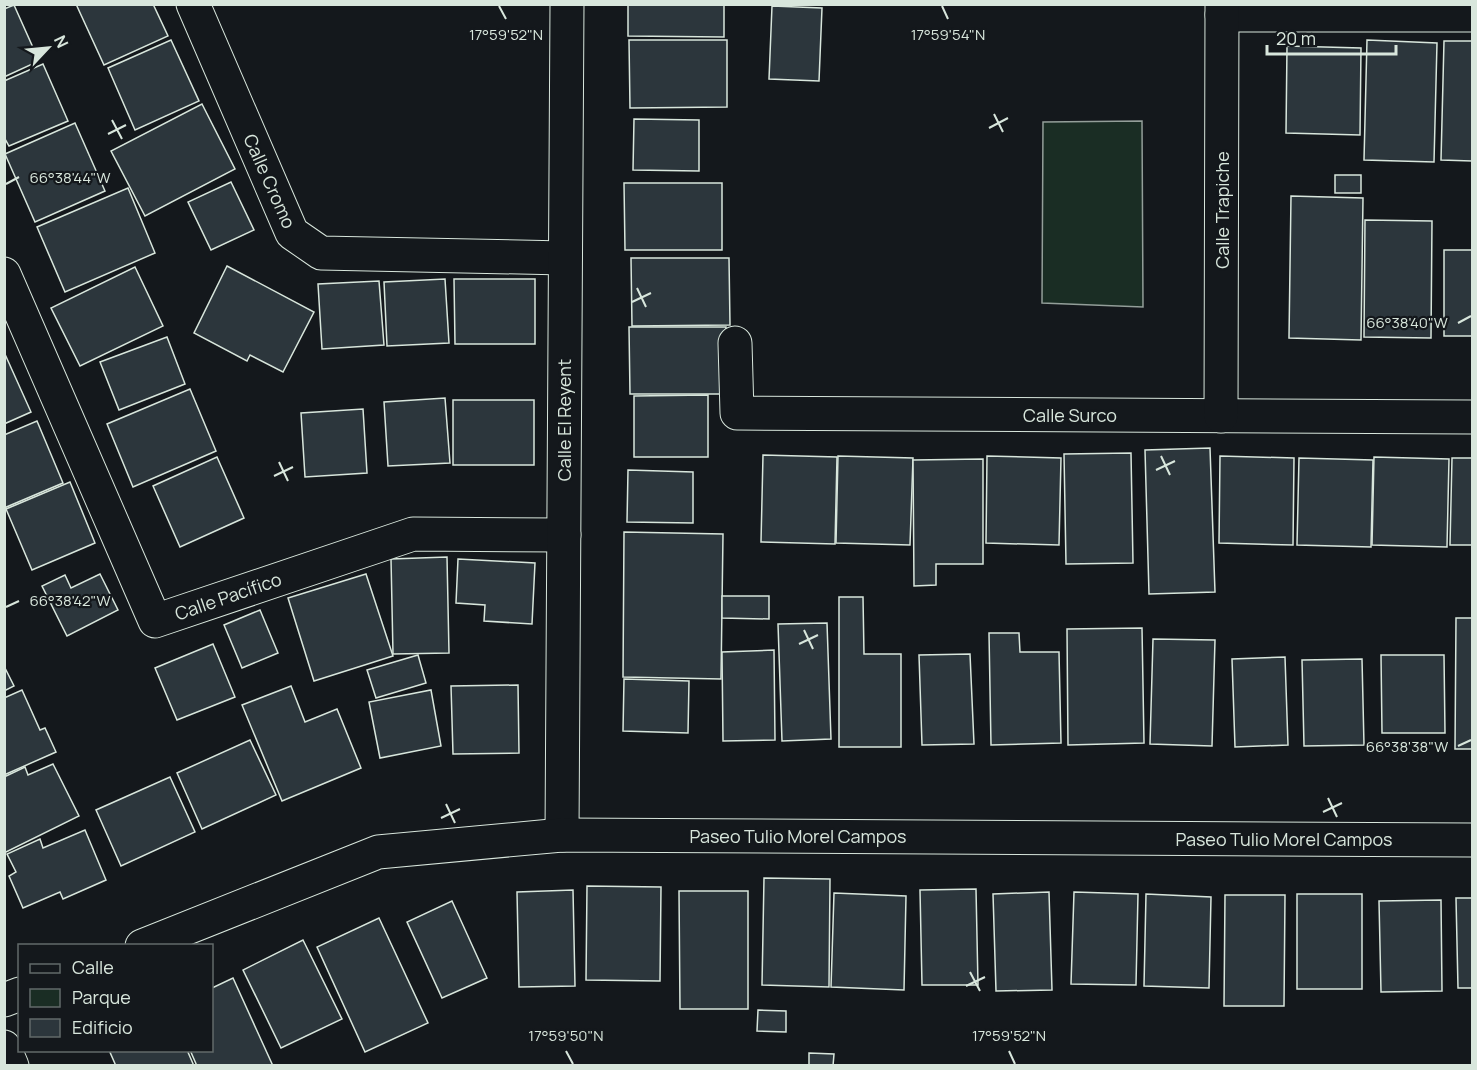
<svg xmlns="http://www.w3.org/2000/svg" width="1477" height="1070" font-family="Manrope,sans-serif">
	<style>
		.green { fill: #1a2d24; stroke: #939e99; stroke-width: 1.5 }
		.building { fill: #2c363c; stroke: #d8e6dc; stroke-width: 1.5 }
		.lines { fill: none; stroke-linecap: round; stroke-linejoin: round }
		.minor-casing { stroke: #d8e6dc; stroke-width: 35 }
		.tertiary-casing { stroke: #d8e6dc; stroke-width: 35 }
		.minor { stroke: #14181c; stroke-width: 33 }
		.tertiary { stroke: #14181c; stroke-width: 33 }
		.ticks { fill: none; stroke: #d8e6dc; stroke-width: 2 }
		.labels { text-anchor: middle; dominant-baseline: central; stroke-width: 4.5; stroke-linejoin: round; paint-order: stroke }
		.street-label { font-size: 18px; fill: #d8e6dc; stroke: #14181c }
		.ticks-label { font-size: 15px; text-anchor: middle; fill: #d8e6dc; stroke: #14181c; stroke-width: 4.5; stroke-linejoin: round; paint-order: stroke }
	</style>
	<rect width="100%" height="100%" fill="#14181c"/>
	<!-- green -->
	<polygon class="green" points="1142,121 1143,307 1042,303 1043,122"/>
	<!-- building -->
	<g class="building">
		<polygon points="76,4 153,4 168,36 104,65"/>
		<polygon points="628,4 724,4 724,37 628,36"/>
		<polygon points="14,5 39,61 4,77 4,9"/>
		<polygon points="772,6 822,8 819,81 769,79"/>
		<polygon points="171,40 199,101 135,130 108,68"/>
		<polygon points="629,40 727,40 727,107 630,108"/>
		<polygon points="1367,40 1437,43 1434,162 1364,160"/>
		<polygon points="1444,41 1472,41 1472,161 1441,160"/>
		<polygon points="1287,46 1361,48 1360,135 1286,133"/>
		<polygon points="43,64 68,121 9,146 4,137 4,81"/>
		<polygon points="202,104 235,169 145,216 111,151"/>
		<polygon points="634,119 699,120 699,171 633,170"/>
		<polygon points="75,123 105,191 35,222 5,154"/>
		<rect x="1335" y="175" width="26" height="18"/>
		<polygon points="231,182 254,230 211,250 188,202"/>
		<polygon points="624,183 722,183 722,250 625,250"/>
		<polygon points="128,188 155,253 65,292 37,227"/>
		<polygon points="1291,196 1363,198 1361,340 1289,338"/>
		<polygon points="1365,220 1432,221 1431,338 1364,337"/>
		<rect x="1444" y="250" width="28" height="86"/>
		<polygon points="631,258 729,258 730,325 632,326"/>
		<polygon points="227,266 314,312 283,372 250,355 247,361 194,333"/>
		<polygon points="135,267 163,326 80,366 51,308"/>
		<polygon points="445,279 449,343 387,346 384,282"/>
		<polygon points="454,279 535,279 535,344 455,344"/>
		<polygon points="379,281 384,345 322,349 318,284"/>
		<polygon points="629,327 726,327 727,394 630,394"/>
		<polygon points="167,337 185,384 119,410 100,362"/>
		<polygon points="4,352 31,412 4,424"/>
		<polygon points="190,389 216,451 133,487 107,424"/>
		<polygon points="708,395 708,457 634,457 634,396"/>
		<polygon points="445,398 450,463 388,466 384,402"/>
		<rect x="453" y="400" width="81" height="65"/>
		<polygon points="363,409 367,473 305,477 301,413"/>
		<polygon points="37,421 63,483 4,508 4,435"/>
		<polygon points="1210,448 1215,592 1149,594 1145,450"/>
		<polygon points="1131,453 1133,563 1066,564 1064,454"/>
		<polygon points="763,455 837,457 835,544 761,542"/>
		<polygon points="838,456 913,458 910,545 836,543"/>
		<polygon points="987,456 1061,458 1059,545 986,543"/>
		<polygon points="1220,456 1294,458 1293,545 1219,543"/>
		<polygon points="217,457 244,518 180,547 153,486"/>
		<polygon points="1374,457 1449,459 1447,547 1372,545"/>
		<polygon points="1299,458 1373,460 1371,547 1297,545"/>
		<polygon points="1452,458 1472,458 1472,545 1450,545"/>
		<polygon points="983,459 983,564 936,564 936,585 914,586 913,460"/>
		<polygon points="628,470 693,472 693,523 627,522"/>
		<polygon points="70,482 95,543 32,570 6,509"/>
		<polygon points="624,532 723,534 721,679 623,677"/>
		<polygon points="447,557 449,653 393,654 391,559"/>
		<polygon points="458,559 535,563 532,624 484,621 485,605 456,603"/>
		<polygon points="100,574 118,610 67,636 42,586 65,575 71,588"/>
		<polygon points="366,574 393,656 314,681 288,598"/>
		<polygon points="722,596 769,596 769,619 722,618"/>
		<polygon points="839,597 863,597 864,654 901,654 901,747 839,747"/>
		<polygon points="260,610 278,653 242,668 224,625"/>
		<polygon points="1456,618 1472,618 1472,749 1455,749"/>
		<polygon points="827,623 831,739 782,741 778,624"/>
		<polygon points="1142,628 1144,743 1068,745 1067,629"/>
		<polygon points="989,633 1019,633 1020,652 1059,652 1061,743 991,745"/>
		<polygon points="1153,639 1215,640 1212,746 1150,744"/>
		<polygon points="213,644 235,697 177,720 155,668"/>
		<polygon points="774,650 775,740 723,741 722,652"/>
		<polygon points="970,654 974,744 922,745 919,655"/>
		<polygon points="418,655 426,683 376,698 367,670"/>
		<polygon points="1381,655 1444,655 1445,733 1382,733"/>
		<polygon points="1285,657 1288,745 1235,747 1232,659"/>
		<polygon points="1362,659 1364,745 1304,746 1302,660"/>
		<polygon points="4,666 14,686 4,691"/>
		<polygon points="624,679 689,681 688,733 623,731"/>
		<polygon points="518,685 519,753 453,754 451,686"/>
		<polygon points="291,686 305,722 337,709 361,768 282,801 242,705"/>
		<polygon points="22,690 40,730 45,728 56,752 4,775 4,698"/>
		<polygon points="431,690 441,746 380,758 369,702"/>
		<polygon points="250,740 276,795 202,829 177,773"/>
		<polygon points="53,764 79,816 4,853 4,777 25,767 28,775"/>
		<polygon points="170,777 195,832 121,866 96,810"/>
		<polygon points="85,830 106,880 63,899 60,892 23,908 9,876 16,872 7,854 40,839 43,848"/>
		<polygon points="764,878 830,879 829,987 762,985"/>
		<polygon points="587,886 661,887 660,981 586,980"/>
		<polygon points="976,889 978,985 922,985 920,890"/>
		<polygon points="573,890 575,986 519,987 517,892"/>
		<polygon points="679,891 748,891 748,1009 680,1009"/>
		<polygon points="1049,892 1052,990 996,991 993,894"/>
		<polygon points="1074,892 1138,894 1136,985 1071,984"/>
		<polygon points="834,893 906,896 904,990 831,987"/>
		<polygon points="1146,894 1211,897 1209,988 1144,986"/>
		<rect x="1297" y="894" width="65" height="95"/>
		<polygon points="1225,895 1285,895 1284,1006 1224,1006"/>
		<polygon points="1456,898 1472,898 1472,988 1458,988"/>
		<polygon points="1441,900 1442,991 1381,992 1379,901"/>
		<polygon points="452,901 487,978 442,998 407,922"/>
		<polygon points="379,918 428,1023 365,1052 317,947"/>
		<polygon points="303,940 342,1019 281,1048 243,970"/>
		<polygon points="233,978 273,1066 197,1066 190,1050 212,1050 212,988"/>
		<polygon points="758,1010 786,1011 786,1032 757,1031"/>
		<polygon points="109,1050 187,1050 194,1066 116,1066"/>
		<polygon points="809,1053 834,1054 833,1066 809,1066"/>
	</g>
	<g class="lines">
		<defs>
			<g id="minor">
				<polyline points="193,4 292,233 321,253 565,258"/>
				<polyline points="1222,15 1472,15"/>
				<polyline points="4,274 155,621 413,534 564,535"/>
				<polyline points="735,343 737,413 1472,417"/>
				<polyline points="1221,416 1222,4"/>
				<polyline points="562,835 567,4"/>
			</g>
			<g id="tertiary">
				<polyline points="142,946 378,852 562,835 1472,840"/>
				<polyline points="4,1000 20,994"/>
				<polyline points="4,1047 12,1066"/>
			</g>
		</defs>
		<!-- minor casing -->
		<use href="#minor" class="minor-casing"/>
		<!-- tertiary casing -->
		<use href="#tertiary" class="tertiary-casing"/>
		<!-- minor -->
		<use href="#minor" class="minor"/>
		<!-- tertiary -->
		<use href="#tertiary" class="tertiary"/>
	</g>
	<!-- ticks -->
	<path class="ticks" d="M 499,6 L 506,19M 942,6 L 948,19M 994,114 L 1003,132M 112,120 L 122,139M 989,128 L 1008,118M 108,134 L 126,125M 6,184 L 19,177M 637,288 L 646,307M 632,302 L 651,293M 1458,323 L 1471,316M 1161,456 L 1170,475M 279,462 L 288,481M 1156,470 L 1175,461M 274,476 L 293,467M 6,607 L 19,601M 804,630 L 813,649M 799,644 L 818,635M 1458,746 L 1471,740M 1328,798 L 1337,817M 446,804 L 455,823M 1323,812 L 1342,803M 441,818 L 460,809M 970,972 L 980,991M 966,986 L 985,977M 566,1051 L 573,1064M 1009,1051 L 1015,1064"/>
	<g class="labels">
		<!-- street labels -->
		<g class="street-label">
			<text transform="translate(270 181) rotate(66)">Calle Cromo</text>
			<text transform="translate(1222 210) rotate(-90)">Calle Trapiche</text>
			<text x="1070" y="415">Calle Surco</text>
			<text transform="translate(564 420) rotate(-90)">Calle El Reyent</text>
			<text transform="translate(228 596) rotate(-19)">Calle Pacífico</text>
			<text x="798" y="836">Paseo Tulio Morel Campos</text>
			<text x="1284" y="839">Paseo Tulio Morel Campos</text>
		</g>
	</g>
	<g class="ticks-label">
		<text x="506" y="40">17°59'52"N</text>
		<text x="948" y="40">17°59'54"N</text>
		<text x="70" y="183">66°38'44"W</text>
		<text x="1407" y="328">66°38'40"W</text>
		<text x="70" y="606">66°38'42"W</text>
		<text x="1407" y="752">66°38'38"W</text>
		<text x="566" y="1041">17°59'50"N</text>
		<text x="1009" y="1041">17°59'52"N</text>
	</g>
	<!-- border -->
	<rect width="1477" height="1070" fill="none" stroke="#d8e6dc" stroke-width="12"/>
	<!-- legend -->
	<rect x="18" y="944" width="195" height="108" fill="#14181c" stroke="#626a69" stroke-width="1.5"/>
	<rect x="30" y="964" width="30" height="9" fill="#14181c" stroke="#626a69" stroke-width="1.5"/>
	<text x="72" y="974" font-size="18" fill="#d8e6dc">Calle</text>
	<rect x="30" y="989" width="30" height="18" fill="#1a2d24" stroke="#626a69" stroke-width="1.5"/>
	<text x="72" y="1004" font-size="18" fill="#d8e6dc">Parque</text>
	<rect x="30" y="1019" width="30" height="18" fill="#2c363c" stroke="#626a69" stroke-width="1.5"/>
	<text x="72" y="1034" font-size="18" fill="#d8e6dc">Edificio</text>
	<!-- north arrow -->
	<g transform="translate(48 48) rotate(64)" stroke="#14181c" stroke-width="4.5" paint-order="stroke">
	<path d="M0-4.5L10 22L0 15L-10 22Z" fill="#d8e6dc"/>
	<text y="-9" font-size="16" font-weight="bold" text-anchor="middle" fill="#d8e6dc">N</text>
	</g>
	<!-- scale -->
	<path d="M1267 45v9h129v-9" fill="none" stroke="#d8e6dc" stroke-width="3"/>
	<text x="1276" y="45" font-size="18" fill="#d8e6dc" stroke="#14181c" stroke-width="4.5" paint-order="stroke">20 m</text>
</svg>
